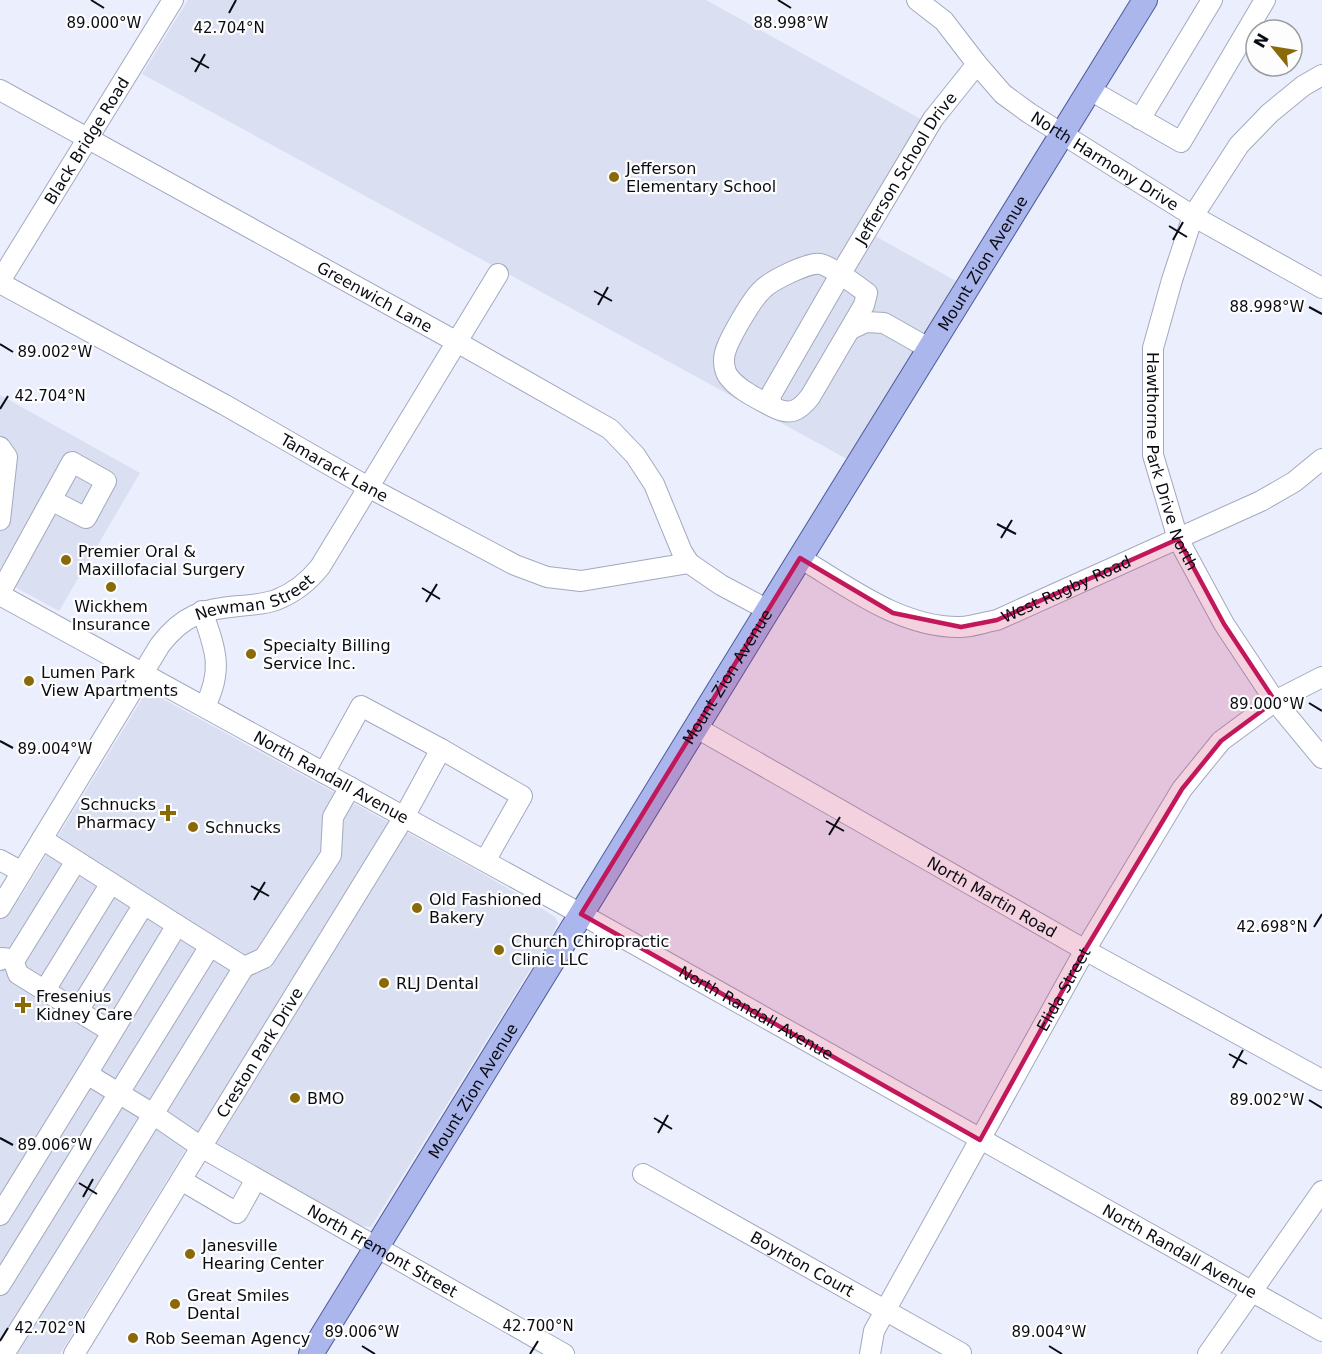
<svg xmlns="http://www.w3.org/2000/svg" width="1322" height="1354" font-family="'DejaVu Sans',sans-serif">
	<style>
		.built { fill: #dadff1 }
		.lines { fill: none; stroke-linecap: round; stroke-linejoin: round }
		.minor-casing { stroke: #a3a9bf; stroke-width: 22 }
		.major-casing { stroke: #4e5b98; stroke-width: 26 }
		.minor { stroke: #fff; stroke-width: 20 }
		.major { stroke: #abb6ec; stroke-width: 24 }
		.marked { fill: #c2185b; fill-opacity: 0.2; stroke: #c2185b; stroke-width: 4.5; stroke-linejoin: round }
		.ticks { fill: none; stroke: #0a0c13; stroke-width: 2 }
		.poi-dot { fill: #8a6908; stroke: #fdfdfd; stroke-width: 2 }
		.labels { text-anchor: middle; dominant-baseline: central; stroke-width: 4.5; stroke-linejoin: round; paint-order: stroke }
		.street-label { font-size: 16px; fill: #0a0c13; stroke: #fdfdfd }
		.poi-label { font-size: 16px; fill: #0a0c13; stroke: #fdfdfd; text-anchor: start }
		.ticks-label { font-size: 15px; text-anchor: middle; fill: #0a0c13; stroke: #fdfdfd; stroke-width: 4.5; stroke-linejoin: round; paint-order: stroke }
	</style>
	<rect width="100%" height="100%" fill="#ebeffd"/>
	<!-- built -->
	<g class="built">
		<polygon points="188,0 706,0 928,123 866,231 956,281 847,459 142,74"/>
		<polygon points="0,395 140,473 59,611 0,579"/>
		<polygon points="147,694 154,694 485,875 546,911 555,917 558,923 554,931 371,1227 361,1226 196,1133 60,1354 0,1354 0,888 20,898 142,699"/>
	</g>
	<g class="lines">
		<defs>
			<g id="minor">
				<path id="s1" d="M 917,0 L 944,21 L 977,64 L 1003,94 L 1029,113 L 1193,216 L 1322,288"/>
				<path id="s2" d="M 1322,75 L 1303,86 L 1270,113 L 1239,145 L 1193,216 L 1172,280 L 1153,348 L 1153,455 L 1178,539 L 1224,624 L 1275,701 L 1322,758"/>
				<path id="s3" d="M 0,90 L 457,342 L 610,429 L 635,455 L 654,484 L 682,552 L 689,563 L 721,585 L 768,610"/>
				<polyline points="1090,90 1181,142 1265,0"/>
				<polyline points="1140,119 1212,0"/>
				<path id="s4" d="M 0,281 L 173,0"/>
				<path id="s5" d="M 0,283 L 225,405 L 368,487 L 515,565 L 547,577 L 581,581 L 689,563"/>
				<polyline points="851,329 866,322 884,323 930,349"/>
				<path id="s6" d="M 773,407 C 758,399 738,390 728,376 C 724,370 723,360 725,353 C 728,340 752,299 762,290 C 770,281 808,262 820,264 C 829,265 859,287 867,293 L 864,305 L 810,397 C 799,411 790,416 773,407 L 770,398 L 772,393 L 840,275 L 933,119 L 977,64"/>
				<polyline points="0,447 7,457 0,520"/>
				<path id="s7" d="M 800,558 C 849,587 901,628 960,627 C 972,627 985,622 997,620 L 1261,501 L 1294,482 L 1322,459"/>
				<polyline points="0,593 72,462 106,481 86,518 51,500"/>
				<path id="s8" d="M 0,595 L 581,914 L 1322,1331"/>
				<path d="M 202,611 C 215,648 224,669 205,706"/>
				<path id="s9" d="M 697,728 L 1085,950 L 1322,1080"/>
				<polyline points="324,773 361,706 441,749 522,796 485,861"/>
				<polyline points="42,839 177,925"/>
				<polyline points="0,860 22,872"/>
				<path id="s10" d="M 0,908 L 160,645 C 183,615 203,609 239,606 C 251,605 265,604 276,600 C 294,593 308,582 320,567 L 498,274"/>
				<path d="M 0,960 L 2,958 C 13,958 15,964 18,974 L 112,1032"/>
				<polyline points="14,961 76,861"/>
				<polyline points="244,967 264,958 331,855 333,817 350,787"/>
				<polyline points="45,990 111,883"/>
				<polyline points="78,1011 144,904"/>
				<path id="s11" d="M 643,1174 L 961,1353"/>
				<polyline points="181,1180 237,1213 256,1179"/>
				<polyline points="0,1215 87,1074"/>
				<polyline points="0,1285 210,946"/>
				<path id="s12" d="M 4,1354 C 85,1226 164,1096 244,967 L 177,925 L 87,1074 L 153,1114 L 201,1147 L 564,1354"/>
				<path id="s13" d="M 74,1354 L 404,817 L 441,749"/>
				<path id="s14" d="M 870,1354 L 874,1331 L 885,1311 L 1085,950 L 1182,789 L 1221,741 L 1275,701 L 1322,677"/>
				<polyline points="1208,1354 1322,1191"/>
			</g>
			<g id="major">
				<path id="s15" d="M 311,1354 L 768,610 L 1145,0"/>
			</g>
		</defs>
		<!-- minor casing -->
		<use href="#minor" class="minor-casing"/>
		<!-- major casing -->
		<use href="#major" class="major-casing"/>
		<!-- minor -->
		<use href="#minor" class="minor"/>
		<!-- major -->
		<use href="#major" class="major"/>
	</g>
	<!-- marked area -->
	<path class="marked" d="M 1178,539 L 1224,624 L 1275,701 L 1221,741 L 1182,789 L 1085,950 L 980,1140 L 581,914 L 800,558 L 893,613 L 961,627 L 997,620 Z"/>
	<!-- ticks -->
	<path class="ticks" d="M 91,0 L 104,8M 778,0 L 791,8M 229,13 L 236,0M 191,58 L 209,68M 195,72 L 205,54M 1169,226 L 1187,237M 1173,240 L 1183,222M 594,291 L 612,301M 598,305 L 608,287M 1309,307 L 1322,314M 0,344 L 13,352M 0,409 L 8,396M 997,524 L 1016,534M 1001,538 L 1012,520M 422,588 L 440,599M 426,602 L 437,584M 1309,703 L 1322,711M 0,741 L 13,748M 826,821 L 844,831M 829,835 L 840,817M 251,886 L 269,896M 254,900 L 265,882M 1314,927 L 1322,914M 1229,1054 L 1247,1064M 1233,1068 L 1243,1050M 1309,1100 L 1322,1108M 654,1118 L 672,1129M 658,1133 L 668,1115M 0,1138 L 13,1145M 79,1183 L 97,1194M 83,1197 L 93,1179M 0,1341 L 8,1328M 362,1346 L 375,1354M 1049,1346 L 1062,1354M 530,1354 L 538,1341"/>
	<!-- markers -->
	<g class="poi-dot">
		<circle cx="614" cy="177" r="6"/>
		<circle cx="66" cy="560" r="6"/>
		<circle cx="111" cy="587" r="6"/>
		<circle cx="251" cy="654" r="6"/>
		<circle cx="29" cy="681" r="6"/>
		<path d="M165 804h6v6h6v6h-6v6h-6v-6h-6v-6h6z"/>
		<circle cx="193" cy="827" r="6"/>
		<circle cx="417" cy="908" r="6"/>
		<circle cx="499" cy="950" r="6"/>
		<circle cx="384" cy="983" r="6"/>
		<path d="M20 996h6v6h6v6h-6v6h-6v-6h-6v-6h6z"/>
		<circle cx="295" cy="1098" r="6"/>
		<circle cx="190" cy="1254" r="6"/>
		<circle cx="175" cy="1304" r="6"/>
		<circle cx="133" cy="1338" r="6"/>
	</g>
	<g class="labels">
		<!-- street labels -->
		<g class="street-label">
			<text stroke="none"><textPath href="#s4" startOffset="165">Black Bridge Road</textPath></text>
			<text stroke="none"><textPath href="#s1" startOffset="250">North Harmony Drive</textPath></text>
			<text stroke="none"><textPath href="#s6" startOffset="711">Jefferson School Drive</textPath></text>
			<text stroke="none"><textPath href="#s15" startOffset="1281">Mount Zion Avenue</textPath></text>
			<text stroke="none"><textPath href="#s3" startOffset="428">Greenwich Lane</textPath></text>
			<text stroke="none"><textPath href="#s2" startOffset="448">Hawthorne Park Drive North</textPath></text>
			<text stroke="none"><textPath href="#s5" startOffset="382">Tamarack Lane</textPath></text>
			<text stroke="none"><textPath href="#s7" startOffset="290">West Rugby Road</textPath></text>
			<text stroke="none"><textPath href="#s10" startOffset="417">Newman Street</textPath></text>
			<text stroke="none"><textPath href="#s15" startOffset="795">Mount Zion Avenue</textPath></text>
			<text stroke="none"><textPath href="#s8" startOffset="378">North Randall Avenue</textPath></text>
			<text stroke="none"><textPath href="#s9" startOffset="340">North Martin Road</textPath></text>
			<text stroke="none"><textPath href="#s14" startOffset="414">Elida Street</textPath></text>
			<text stroke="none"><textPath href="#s8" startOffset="864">North Randall Avenue</textPath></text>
			<text stroke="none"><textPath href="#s13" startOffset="354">Creston Park Drive</textPath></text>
			<text stroke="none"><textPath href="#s15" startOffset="309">Mount Zion Avenue</textPath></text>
			<text stroke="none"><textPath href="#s12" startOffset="1053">North Fremont Street</textPath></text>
			<text stroke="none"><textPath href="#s8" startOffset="1350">North Randall Avenue</textPath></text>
			<text stroke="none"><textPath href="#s11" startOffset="183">Boynton Court</textPath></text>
		</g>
		<!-- poi labels -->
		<g class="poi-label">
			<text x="626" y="168">Jefferson<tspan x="626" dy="18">Elementary School</tspan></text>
			<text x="78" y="551">Premier Oral &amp;<tspan x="78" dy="18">Maxillofacial Surgery</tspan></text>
			<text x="111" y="606" text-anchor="middle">Wickhem<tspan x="111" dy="18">Insurance</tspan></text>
			<text x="263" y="645">Specialty Billing<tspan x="263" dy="18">Service Inc.</tspan></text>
			<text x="41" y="672">Lumen Park<tspan x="41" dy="18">View Apartments</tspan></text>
			<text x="156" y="804" text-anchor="end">Schnucks<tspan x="156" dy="18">Pharmacy</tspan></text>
			<text x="205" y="827">Schnucks</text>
			<text x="429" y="899">Old Fashioned<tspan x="429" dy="18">Bakery</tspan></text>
			<text x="511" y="941">Church Chiropractic<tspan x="511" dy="18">Clinic LLC</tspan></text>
			<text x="396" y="983">RLJ Dental</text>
			<text x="36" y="996">Fresenius<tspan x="36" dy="18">Kidney Care</tspan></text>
			<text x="307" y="1098">BMO</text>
			<text x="202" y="1245">Janesville<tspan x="202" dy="18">Hearing Center</tspan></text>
			<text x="187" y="1295">Great Smiles<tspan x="187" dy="18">Dental</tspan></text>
			<text x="145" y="1338">Rob Seeman Agency</text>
		</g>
	</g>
	<g class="ticks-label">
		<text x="104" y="28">89.000°W</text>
		<text x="791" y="28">88.998°W</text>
		<text x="229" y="33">42.704°N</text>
		<text x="1267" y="312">88.998°W</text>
		<text x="55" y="357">89.002°W</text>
		<text x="50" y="401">42.704°N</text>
		<text x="1267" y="709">89.000°W</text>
		<text x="55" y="754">89.004°W</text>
		<text x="1272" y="932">42.698°N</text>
		<text x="1267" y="1105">89.002°W</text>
		<text x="55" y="1150">89.006°W</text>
		<text x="538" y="1331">42.700°N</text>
		<text x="50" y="1333">42.702°N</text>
		<text x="362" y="1337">89.006°W</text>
		<text x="1049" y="1337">89.004°W</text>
	</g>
	<!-- north arrow -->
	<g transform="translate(1274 48) rotate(300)"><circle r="28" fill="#fdfdfd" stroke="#9c9d9f" stroke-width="1.5"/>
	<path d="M0-4.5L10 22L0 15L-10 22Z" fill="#8a6908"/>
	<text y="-9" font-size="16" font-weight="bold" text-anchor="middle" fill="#0a0c13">N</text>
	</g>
</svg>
